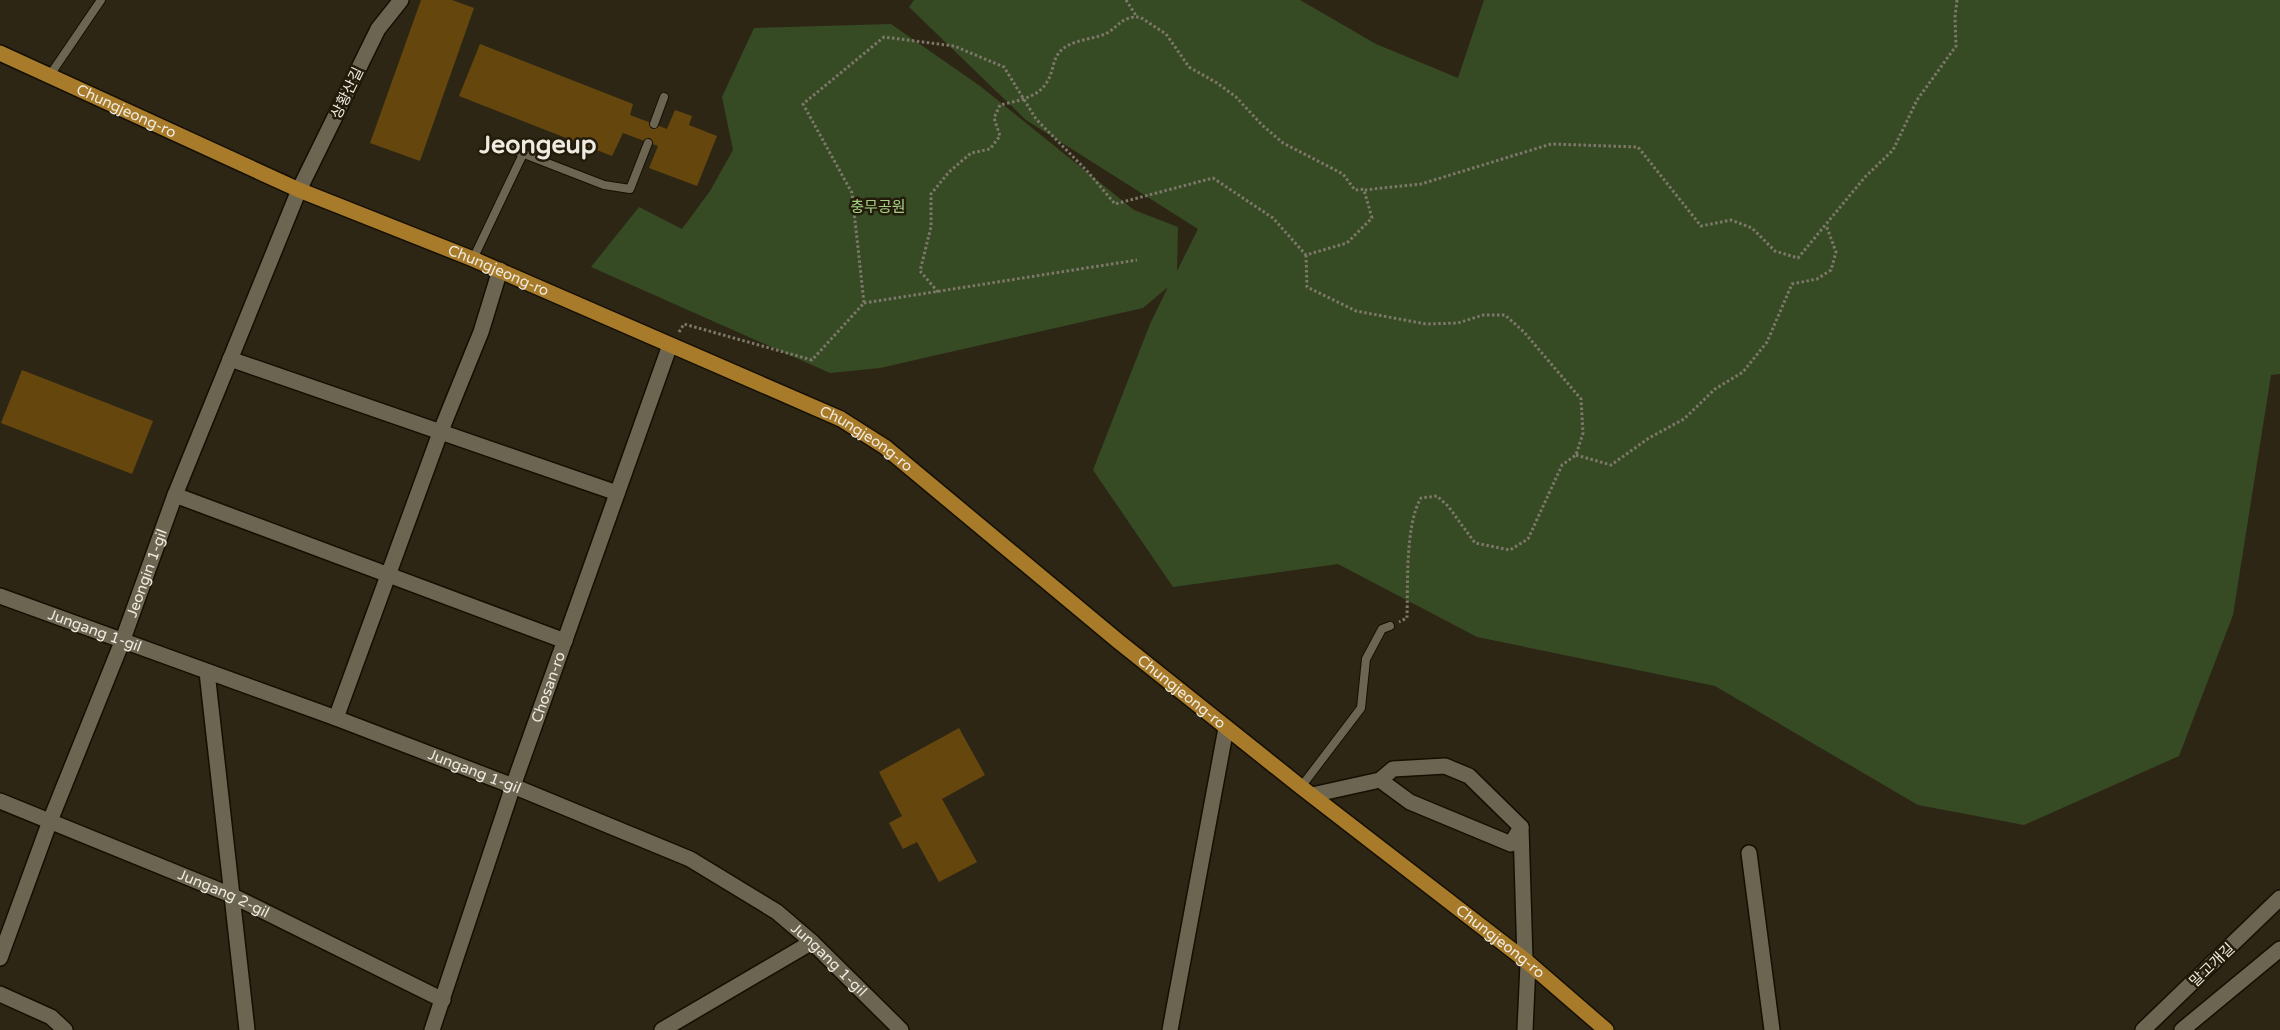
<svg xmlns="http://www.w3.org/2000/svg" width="2280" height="1030" font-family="'Varela Round','Noto Sans KR',sans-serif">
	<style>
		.green { fill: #364b24 }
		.building { fill: #65470e }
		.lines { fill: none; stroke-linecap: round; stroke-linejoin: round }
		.service-casing { stroke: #150f02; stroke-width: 10 }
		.minor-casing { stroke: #150f02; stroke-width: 18 }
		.tertiary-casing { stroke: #150f02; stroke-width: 18 }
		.secondary-casing { stroke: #150f02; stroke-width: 18 }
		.primary-casing { stroke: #150f02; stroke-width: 18 }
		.path { stroke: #7e786a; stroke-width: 3; stroke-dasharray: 2.5 2.5; stroke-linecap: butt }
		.service { stroke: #6c6552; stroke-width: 8 }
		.minor { stroke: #6c6552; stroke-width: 15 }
		.tertiary { stroke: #6c6552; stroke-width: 15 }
		.secondary { stroke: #6c6552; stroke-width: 15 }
		.primary { stroke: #a87b2a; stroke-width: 15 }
		.labels { text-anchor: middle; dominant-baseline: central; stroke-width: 5; stroke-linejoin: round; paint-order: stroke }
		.street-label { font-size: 15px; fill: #efebe0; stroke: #231c0b }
		.park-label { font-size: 15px; fill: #a6d185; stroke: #231c0b }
		.town-label { font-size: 25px; font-weight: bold; fill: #efebe0; stroke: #231c0b }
	</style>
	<rect width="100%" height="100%" fill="#2d2615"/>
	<!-- green -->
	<polygon class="green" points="914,0 1300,0 1376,44 1458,78 1484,0 2280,0 2280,374 2271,375 2233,615 2179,756 2024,825 1918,805 1715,686 1477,637 1338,564 1173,587 1093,470 1150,324 1168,287 1143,308 880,368 830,373 591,267 639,207 682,229 710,191 733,150 722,97 754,28 891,24 980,86 1134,210 1178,227 1177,271 1198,229 1026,120 909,7"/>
	<!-- building -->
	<g class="building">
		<polygon points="421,0 452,0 474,8 420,161 370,143"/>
		<polygon points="480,44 633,104 630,115 667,129 675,110 692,116 689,125 717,136 697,186 649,168 658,146 623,133 612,156 459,96"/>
		<polygon points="22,370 153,421 132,474 1,423"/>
		<polygon points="959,728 985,775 942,799 977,862 939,882 917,842 903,849 889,823 902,816 879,772"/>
	</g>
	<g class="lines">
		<defs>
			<g id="service">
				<polyline points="50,75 101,0"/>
				<polyline points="654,124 664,97"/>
				<polyline points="501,145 604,185 630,189 648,143"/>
				<polyline points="473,259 523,154"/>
				<polyline points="1301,787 1361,708 1366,659 1382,629 1390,626"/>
			</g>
			<g id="minor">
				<polyline points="230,359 617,493"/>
				<polyline points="175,495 565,641"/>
				<path id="s1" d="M 0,596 L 336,718 L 513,786 L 690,859 L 777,912 L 812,942 L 901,1030"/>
				<polyline points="207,672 247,1030"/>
				<polyline points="336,718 440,433 481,332 500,270"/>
				<polyline points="1380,780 1410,802 1511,844 1521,827"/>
				<polyline points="1312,795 1380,780 1393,769 1445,766 1469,776 1521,827 1525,960"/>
				<path id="s2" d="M 0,801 L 231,895 L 443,1000"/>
				<polyline points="1749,853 1772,1030"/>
				<path id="s3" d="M 0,958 L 50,821 L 122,642 L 175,495 L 299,190 L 378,29 L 401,0"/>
				<polyline points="0,994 51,1017 65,1030"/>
				<polyline points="662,1030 812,942"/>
				<polyline points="1170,1030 1226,728"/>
				<polyline points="1525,1030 1528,964"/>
				<polyline points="2143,1030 2280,898"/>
			</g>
			<g id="tertiary">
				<path id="s4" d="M 432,1030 L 513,786 L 670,345"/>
			</g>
			<polyline id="secondary" points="2182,1030 2280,949"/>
			<g id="primary">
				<path id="s5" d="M 0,53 L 299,190 L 473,259 L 841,419 L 885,447 L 1118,641 L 1301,787 L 1525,960 L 1606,1030"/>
			</g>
		</defs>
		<!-- service casing -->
		<use href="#service" class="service-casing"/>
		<!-- minor casing -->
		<use href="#minor" class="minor-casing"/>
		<!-- tertiary casing -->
		<use href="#tertiary" class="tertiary-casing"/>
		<!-- secondary casing -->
		<use href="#secondary" class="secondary-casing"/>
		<!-- primary casing -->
		<use href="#primary" class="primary-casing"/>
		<!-- path -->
		<g class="path">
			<polyline points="1126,0 1137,17"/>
			<path d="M 1306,255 L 1307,287 L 1356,311 L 1426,324 L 1458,323 L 1483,315 L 1505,315 L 1524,332 L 1581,399 L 1583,433 L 1576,455 L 1562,465 L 1528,539 L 1510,550 L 1475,543 L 1448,506 L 1437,496 L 1421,498 C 1405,525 1408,585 1407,618 L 1399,622"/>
			<path d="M 938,292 L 920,271 L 931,227 L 931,194 L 949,172 L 971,153 L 990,149 L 1000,136 L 994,118 L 1000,105 C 1016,101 1038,98 1047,82 C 1055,70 1051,55 1067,46 C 1079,39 1095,39 1107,33 C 1119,26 1122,16 1140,17 L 1166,34 L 1189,67 L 1217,83 L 1236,97 L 1262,125 L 1283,143 L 1343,174 L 1355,190 L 1365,189"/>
			<polyline points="864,303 1137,260"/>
			<polyline points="679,332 684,324 812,360 864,303 852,193 803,104 884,37 954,46 1004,67 1036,119 1088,172 1115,204 1213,178 1273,218 1306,255 1347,243 1372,218 1364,190 1421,184 1551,144 1638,147 1701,226 1731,220 1752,228 1775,251 1798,258 1865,177 1893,150 1917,100 1956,46 1955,17 1957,0"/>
			<polyline points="1576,455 1611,465 1649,438 1684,419 1715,389 1743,372 1767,342 1792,284 1817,279 1831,270 1836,252 1826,225"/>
		</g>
		<!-- service -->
		<use href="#service" class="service"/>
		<!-- minor -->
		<use href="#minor" class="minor"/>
		<!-- tertiary -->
		<use href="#tertiary" class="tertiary"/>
		<!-- secondary -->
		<use href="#secondary" class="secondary"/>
		<!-- primary -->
		<use href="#primary" class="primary"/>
	</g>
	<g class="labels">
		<!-- street labels -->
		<g class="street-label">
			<text transform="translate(347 93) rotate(-64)">상황산길</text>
			<text stroke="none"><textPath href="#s5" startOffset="139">Chungjeong-ro</textPath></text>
			<text stroke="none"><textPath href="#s5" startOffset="544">Chungjeong-ro</textPath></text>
			<text stroke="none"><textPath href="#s5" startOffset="949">Chungjeong-ro</textPath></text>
			<text stroke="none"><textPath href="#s3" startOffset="412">Jeongin 1-gil</textPath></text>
			<text stroke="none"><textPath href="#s1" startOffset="101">Jungang 1-gil</textPath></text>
			<text stroke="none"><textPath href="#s4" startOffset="362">Chosan-ro</textPath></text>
			<text stroke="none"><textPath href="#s5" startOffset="1354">Chungjeong-ro</textPath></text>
			<text stroke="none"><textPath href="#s1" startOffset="506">Jungang 1-gil</textPath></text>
			<text stroke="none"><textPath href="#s2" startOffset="242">Jungang 2-gil</textPath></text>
			<text stroke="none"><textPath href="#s5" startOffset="1759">Chungjeong-ro</textPath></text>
			<text stroke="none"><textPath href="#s1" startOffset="911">Jungang 1-gil</textPath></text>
			<text transform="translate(2212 965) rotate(-44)">말고개길</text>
		</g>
		<!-- park labels -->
		<g class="park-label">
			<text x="878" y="207">충무공원</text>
		</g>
		<!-- town labels -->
		<g class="town-label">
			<text x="538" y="145">Jeongeup</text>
		</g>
	</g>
</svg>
